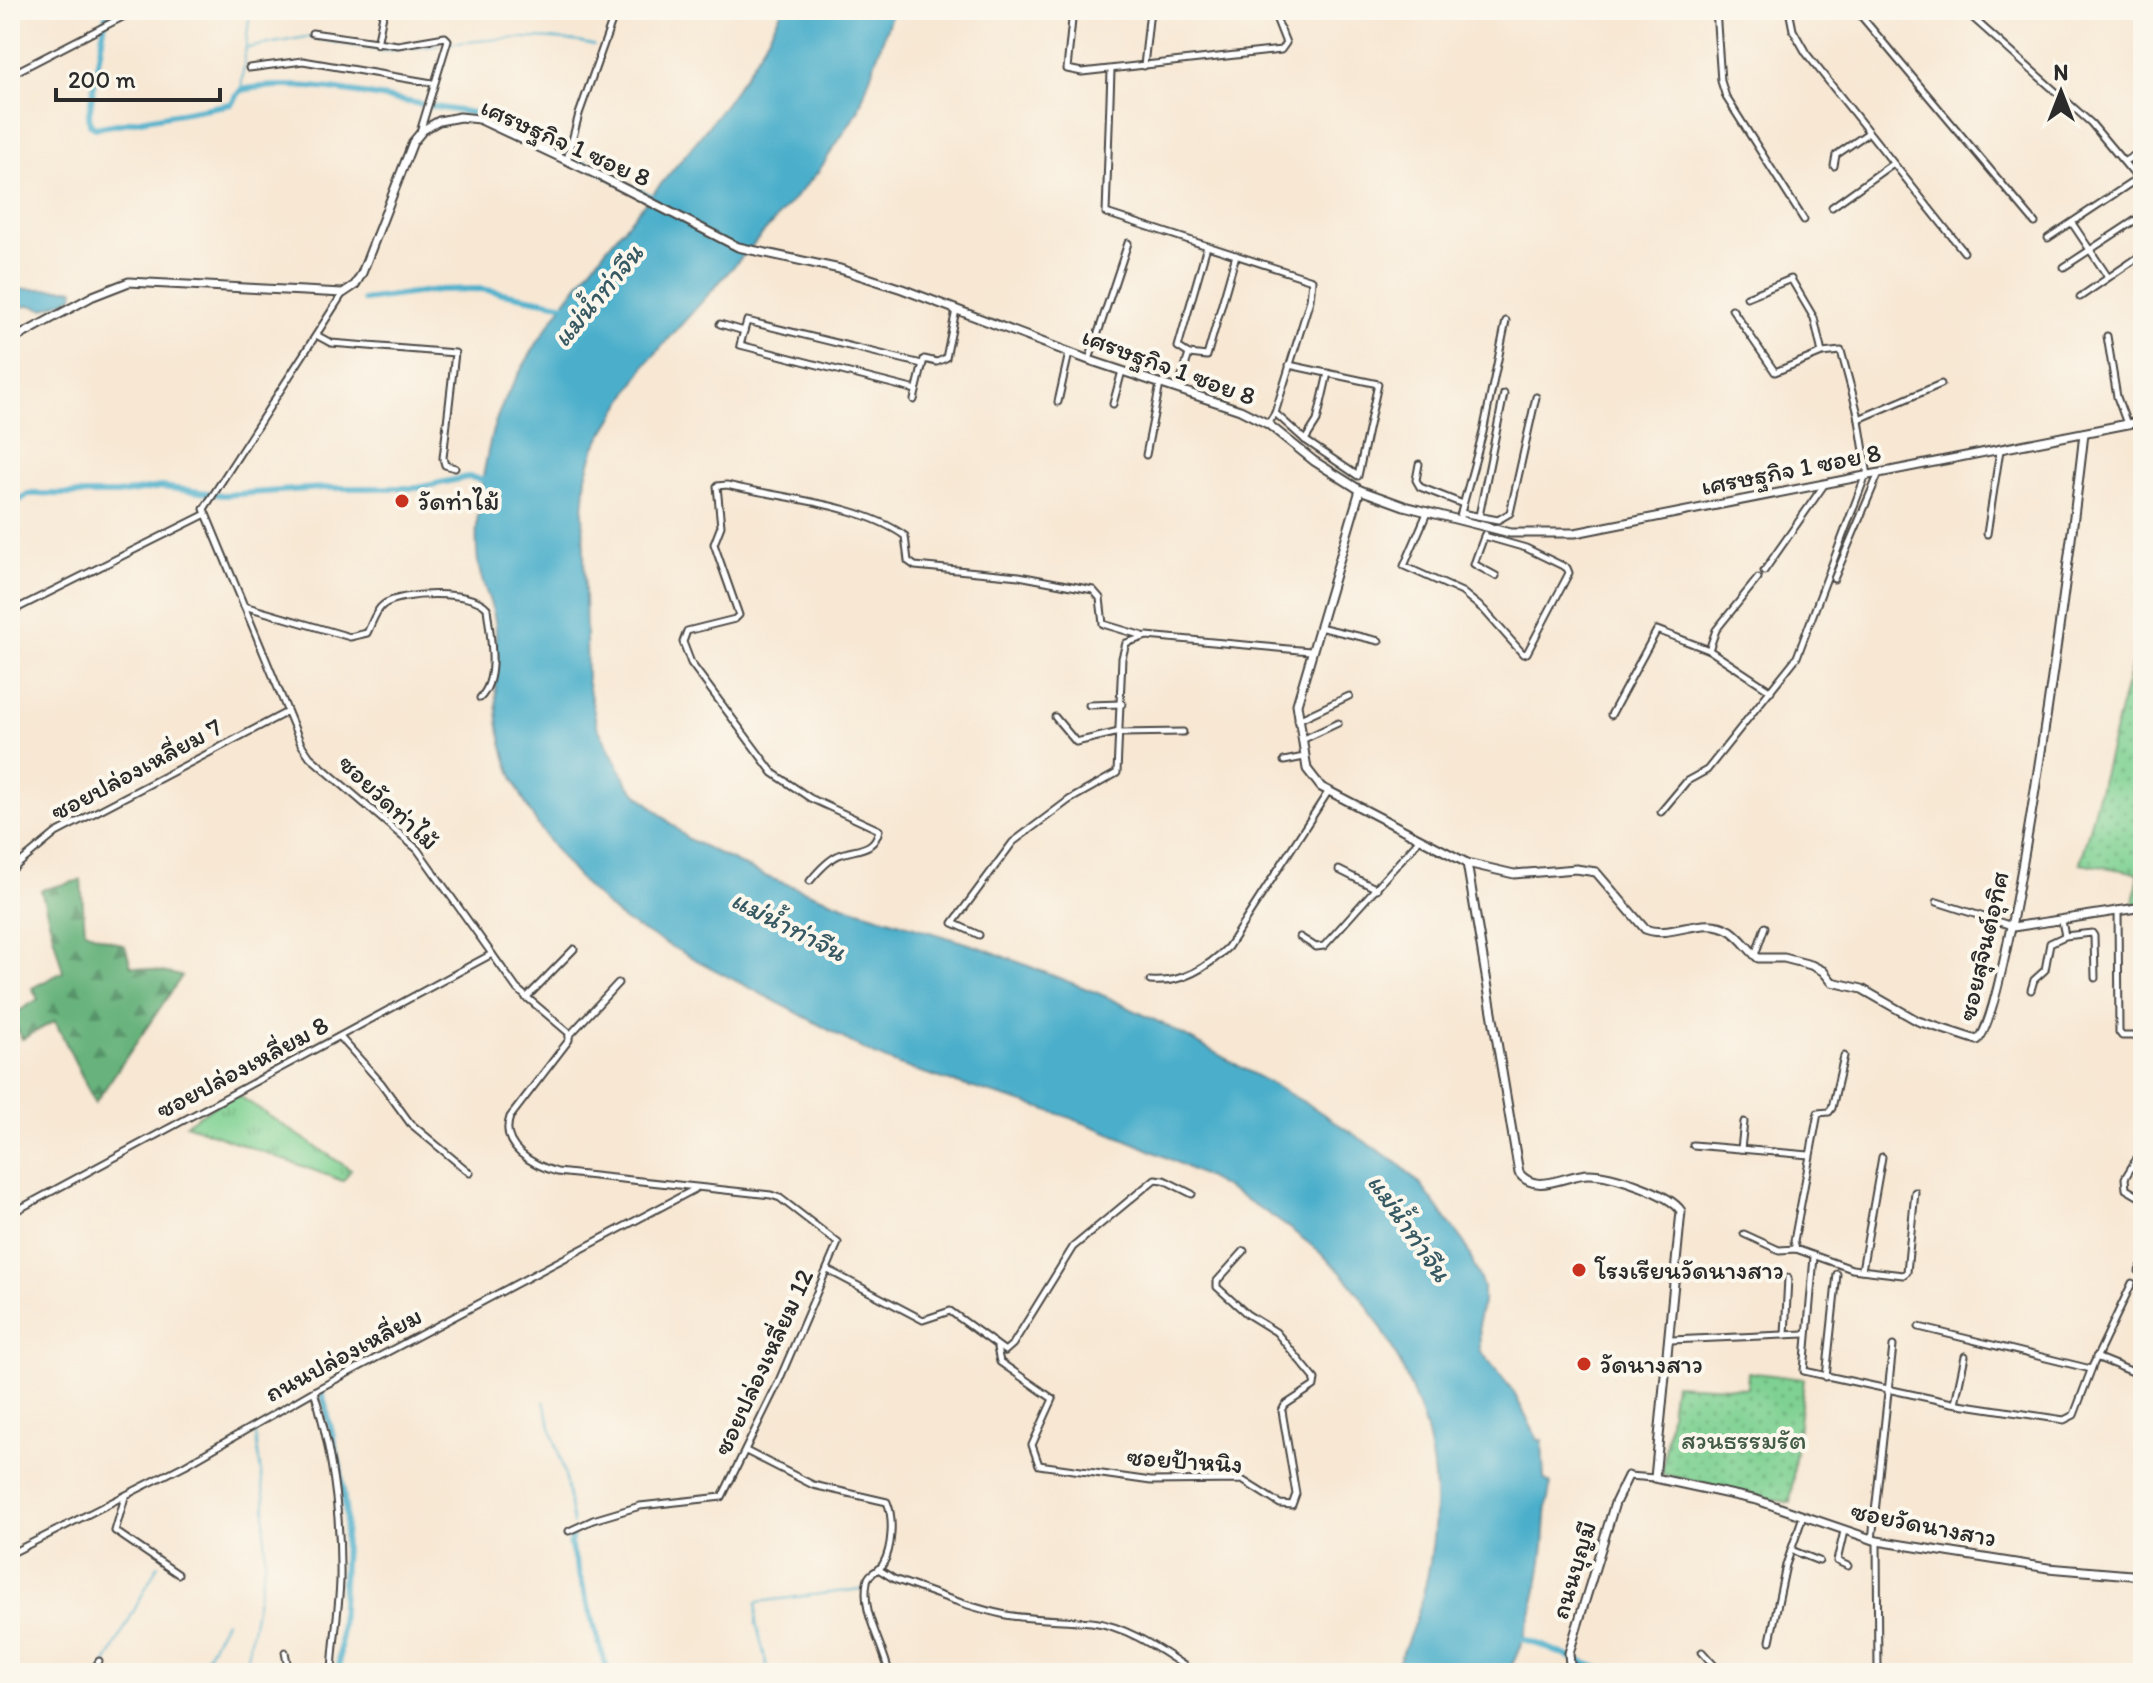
<svg xmlns="http://www.w3.org/2000/svg" width="2153" height="1683" font-family="Itim,'Playpen Sans Thai',sans-serif">
	<style>
		.grass { fill: url(#grass-tufts); stroke: #557e5f; stroke-width: 2 }
		.forest { fill: url(#forest-firs); stroke: #496f54; stroke-width: 2 }
		.garden { fill: url(#garden-dots); stroke: #557e5f; stroke-width: 2 }
		.water { fill: #4cafcb; stroke: #3c6d7b; stroke-width: 2 }
		.lines { fill: none; stroke-linecap: round; stroke-linejoin: round }
		.stream { stroke: #4cafcb; stroke-width: 2 }
		.canal { stroke: #4cafcb; stroke-width: 6 }
		.minor-casing { stroke: #4a4744; stroke-width: 9 }
		.tertiary-casing { stroke: #4a4744; stroke-width: 11 }
		.minor { stroke: #fff; stroke-width: 5 }
		.tertiary { stroke: #fff; stroke-width: 7 }
		.poi-dot { fill: #c8321e; stroke: #fbf7ec; stroke-width: 3 }
		.labels { text-anchor: middle; dominant-baseline: central; stroke-width: 8; stroke-linejoin: round; paint-order: stroke }
		.street-label { font-size: 26px; fill: #2b2b2b; stroke: #fbf7ec }
		.poi-label { font-size: 26px; fill: #2b2b2b; stroke: #fbf7ec; text-anchor: start }
		.park-label { font-size: 26px; fill: #445d4a; stroke: #fbf7ec }
		.water-label { font-size: 28px; font-style: italic; fill: #375963; stroke: #fbf7ec }
	</style>
	<defs>
		<pattern id="grass-tufts" width="24" height="20" patternUnits="userSpaceOnUse" patternTransform="scale(2)"><rect width="24" height="20" fill="#7fd193"/><path d="M3 7l-1-3M5 7V3M7 7l1-3M15 17l-1-3M17 17v-4M19 17l1-3" fill="none" stroke="#68aa78"/></pattern>
		<pattern id="forest-firs" width="22" height="20" patternUnits="userSpaceOnUse" patternTransform="scale(2)"><rect width="22" height="20" fill="#67b37d"/><path d="M5 1l3.5 6h-7zM16 11l3.5 6h-7z" fill="#559267"/></pattern>
		<pattern id="garden-dots" width="8" height="8" patternUnits="userSpaceOnUse" patternTransform="scale(2)"><rect width="8" height="8" fill="#7fd193"/><path d="M2 2h.1M6 6h.1" fill="none" stroke="#68aa78" stroke-width="1.8" stroke-linecap="round"/></pattern>
	</defs>
	<rect width="100%" height="100%" fill="#fbf7ec"/>
	<filter id="ink" filterUnits="userSpaceOnUse"><feTurbulence type="fractalNoise" baseFrequency=".0125" numOctaves="2"/><feDisplacementMap in="SourceGraphic" scale="16" xChannelSelector="R" yChannelSelector="G"/><feConvolveMatrix kernelMatrix="1 2 1 2 8 2 1 2 1" color-interpolation-filters="sRGB"/></filter>
	<filter id="wash" filterUnits="userSpaceOnUse"><feTurbulence type="fractalNoise" baseFrequency=".006" numOctaves="4" result="noise"/><feDisplacementMap in="SourceGraphic" scale="32" xChannelSelector="R" yChannelSelector="G"/><feGaussianBlur stdDeviation="1.8" result="paint"/><feColorMatrix in="noise" values="0 0 0 0 0 0 0 0 0 0 0 0 0 0 0 0 0 1.4 0 .05"/><feComposite in="paint" operator="in"/></filter>
	<g filter="url(#wash)">
		<rect width="100%" height="100%" fill="#f7e7d3"/>
		<!-- grass -->
		<polygon class="grass" points="235,1093 351,1170 343,1181 186,1124"/>
		<!-- forest -->
		<polygon class="forest" points="81,880 85,931 125,946 131,966 182,976 95,1103 55,1021 22,1039 13,1019 16,1013 38,999 32,988 63,972 41,890"/>
		<!-- garden -->
		<g class="garden">
			<polygon points="2143,622 2143,903 2134,904 2139,873 2080,863"/>
			<polygon points="1748,1372 1804,1379 1790,1503 1662,1474 1674,1384 1747,1388"/>
		</g>
		<!-- water -->
		<g class="water">
			<path d="M 782,10 L 893,10 L 858,111 L 818,172 L 646,364 L 595,447 L 586,476 L 583,510 L 587,680 L 597,726 L 629,786 L 688,839 L 767,877 L 849,907 L 982,948 L 1100,994 L 1165,1025 L 1311,1106 L 1399,1164 L 1420,1184 L 1465,1244 L 1483,1287 L 1483,1304 L 1479,1315 L 1480,1350 L 1513,1391 L 1538,1440 L 1542,1440 L 1544,1479 L 1551,1484 C 1545,1505 1546,1524 1544,1546 C 1539,1591 1529,1633 1508,1673 L 1393,1673 C 1433,1594 1450,1494 1419,1409 C 1400,1356 1368,1295 1325,1257 C 1256,1195 1152,1147 1065,1116 C 1010,1097 954,1084 899,1065 C 867,1054 836,1033 805,1017 C 745,985 684,955 625,921 C 569,877 513,805 500,733 C 494,700 495,665 496,631 C 496,607 481,587 478,562 C 473,524 482,479 490,442 C 496,412 511,387 527,360 C 599,234 719,143 782,10 Z"/>
			<polygon points="10,288 17,289 74,289 73,297 44,309 29,305 10,311"/>
		</g>
		<g class="lines">
			<!-- stream -->
			<g class="stream">
				<path d="M 450,44 C 500,38 544,34 594,45"/>
				<polyline points="247,48 306,37 383,51 441,45"/>
				<polyline points="241,90 250,10"/>
				<polyline points="544,1402 565,1476 573,1525"/>
				<polyline points="101,1673 158,1565"/>
				<polyline points="198,1673 225,1621"/>
				<polyline points="244,1673 265,1560 265,1502 255,1430"/>
				<polyline points="769,1673 756,1623 757,1602 861,1589"/>
			</g>
			<!-- canal -->
			<g class="canal">
				<path d="M 107,10 L 89,114 L 90,124 L 95,128 L 231,104 L 241,90 C 299,78 364,95 421,104"/>
				<polyline points="430,106 472,113 564,153"/>
				<polyline points="572,157 657,200"/>
				<polyline points="364,300 438,290 481,289 566,305"/>
				<polyline points="10,507 28,494 117,494 161,487 223,495 322,488 418,488 468,477 490,481"/>
				<polyline points="322,1392 340,1466 346,1516 339,1673"/>
				<polyline points="572,1535 570,1544 608,1673"/>
				<path d="M 1517,1637 C 1551,1647 1580,1664 1614,1673"/>
			</g>
		</g>
	</g>
	<g filter="url(#ink)">
		<g class="lines">
			<defs>
				<g id="minor">
					<polyline points="1073,10 1067,69 1082,72 1281,50 1286,43 1273,10"/>
					<polyline points="1716,10 1721,81 1726,97 1804,220"/>
					<polyline points="1789,10 1793,30 1806,53 1964,252"/>
					<polyline points="1856,10 2035,223"/>
					<polyline points="1964,10 2091,123 2143,185"/>
					<polyline points="312,33 398,45 445,37 448,40 420,132"/>
					<polyline points="377,44 384,10"/>
					<polyline points="1144,66 1150,10"/>
					<polyline points="249,68 303,61 432,83"/>
					<polyline points="1111,71 1106,213 1312,280 1310,300 1275,413 1268,424"/>
					<polyline points="10,75 136,10"/>
					<polyline points="567,160 579,114 616,10"/>
					<polyline points="2125,161 2143,150"/>
					<polyline points="1834,166 1836,155 1868,133"/>
					<polyline points="1832,207 1892,164"/>
					<polyline points="2072,223 2108,277"/>
					<polyline points="2048,238 2143,175"/>
					<polyline points="1207,246 1178,347 1189,354 1207,356 1236,255"/>
					<polyline points="2064,267 2143,215"/>
					<path d="M 343,293 L 204,509 L 301,744 L 310,757 L 417,849 L 517,989 L 569,1033 L 569,1040 L 510,1117 C 499,1147 533,1165 557,1172 L 771,1195 L 780,1198 L 838,1243 L 778,1383 L 722,1497 L 640,1506 L 593,1520 L 569,1531"/>
					<polyline points="1747,297 1791,279 1814,318 1822,353"/>
					<polyline points="2080,297 2143,254"/>
					<polyline points="1732,309 1775,372 1822,353 1841,351 1858,414 1868,476"/>
					<polyline points="720,324 744,331 747,321 922,364"/>
					<polyline points="744,331 740,345 916,390"/>
					<polyline points="318,336 331,343 455,353 443,458 445,465 455,468"/>
					<polyline points="2107,336 2117,397 2127,424"/>
					<polyline points="1089,360 1128,243"/>
					<polyline points="1178,389 1189,354"/>
					<polyline points="914,400 924,359 937,362 946,358 956,310"/>
					<polyline points="1058,402 1069,353"/>
					<polyline points="1113,404 1122,371"/>
					<polyline points="1275,413 1305,440 1358,476 1378,384 1289,365"/>
					<polyline points="1859,419 1941,384"/>
					<polyline points="1305,440 1317,421 1328,373"/>
					<polyline points="1146,455 1160,384"/>
					<polyline points="1419,464 1416,480 1420,487 1463,504"/>
					<polyline points="1427,513 1404,566 1462,592 1484,610 1523,654 1527,653 1569,573 1567,568 1526,548 1484,536"/>
					<polyline points="1461,513 1498,520 1510,513 1536,397"/>
					<polyline points="1479,516 1504,394"/>
					<polyline points="1459,520 1483,432 1506,321"/>
					<polyline points="1485,534 1474,564 1496,576"/>
					<polyline points="1987,534 2000,450"/>
					<polyline points="1764,571 1824,485"/>
					<polyline points="1758,578 1716,630 1709,650 1771,691"/>
					<polyline points="1834,579 1879,473"/>
					<path d="M 244,606 L 350,637 L 367,633 C 372,624 375,611 383,605 C 402,591 472,590 487,608 C 490,636 500,678 480,698"/>
					<polyline points="10,612 204,515"/>
					<polyline points="1319,627 1379,641"/>
					<polyline points="1089,705 1122,704"/>
					<polyline points="1611,715 1657,630 1709,650"/>
					<polyline points="1055,717 1076,742 1119,732"/>
					<polyline points="1298,720 1349,696"/>
					<polyline points="1120,733 1183,732"/>
					<polyline points="1302,740 1338,723"/>
					<polyline points="1284,761 1304,757"/>
					<polyline points="1661,812 1687,781 1707,770 1797,657 1865,477"/>
					<polyline points="1339,870 1377,889"/>
					<polyline points="10,871 56,833 287,712"/>
					<path d="M 810,881 C 818,871 828,860 839,855 C 857,848 874,852 879,830 L 810,798 L 773,773 L 691,663 L 683,642 L 687,631 L 735,619 L 739,615 L 714,544 L 721,526 L 717,486 L 727,485 C 780,498 861,504 905,536 L 908,561 L 915,566 L 1019,576 L 1093,590 L 1100,598 L 1103,624 L 1143,636"/>
					<polyline points="1937,902 2012,926"/>
					<polyline points="2118,910 2119,1032 2122,1036 2143,1036"/>
					<polyline points="979,935 953,923 1013,842 1069,800 1117,773 1122,658 1126,643 1147,636 1310,651"/>
					<polyline points="2065,936 2092,933 2094,936 2095,978"/>
					<polyline points="1300,937 1316,947 1324,946 1419,840"/>
					<polyline points="1755,955 1765,927"/>
					<path d="M 1150,981 C 1181,984 1207,968 1228,947 L 1328,792"/>
					<polyline points="2031,990 2034,980 2045,970 2050,943 2065,936 2062,921"/>
					<polyline points="526,998 574,949"/>
					<polyline points="569,1036 618,983"/>
					<polyline points="340,1037 381,1083 410,1123 470,1173"/>
					<polyline points="1693,1145 1809,1155"/>
					<polyline points="2143,1148 2125,1178 2126,1189 2143,1199"/>
					<polyline points="1741,1149 1744,1122"/>
					<polyline points="10,1214 492,954"/>
					<polyline points="1744,1234 1779,1250 1796,1249 1852,1269 1903,1275 1907,1272 1915,1192"/>
					<polyline points="1796,1249 1794,1241 1818,1113 1829,1112 1832,1108 1844,1056"/>
					<polyline points="1814,1257 1804,1371 1952,1403 2064,1420 2074,1415 2093,1365 2132,1283"/>
					<polyline points="828,1270 923,1320 950,1311 1005,1351 1013,1344 1073,1247 1155,1179 1164,1180 1192,1194"/>
					<polyline points="1862,1270 1882,1157"/>
					<polyline points="2139,1271 2143,1263"/>
					<polyline points="1919,1327 2091,1369"/>
					<polyline points="1785,1335 1788,1278"/>
					<polyline points="1671,1340 1805,1334"/>
					<polyline points="997,1348 1000,1362 1053,1399 1032,1445 1039,1465 1151,1481 1242,1480 1280,1504 1292,1505 1296,1494 1282,1411 1285,1405 1314,1386 1315,1379 1276,1332 1247,1314 1217,1287 1217,1281 1244,1251"/>
					<polyline points="2096,1357 2143,1376"/>
					<polyline points="1826,1377 1837,1274"/>
					<path d="M 314,1391 C 332,1451 341,1518 340,1580 C 339,1611 333,1642 332,1673"/>
					<polyline points="1955,1403 1965,1356"/>
					<path d="M 746,1451 L 813,1485 L 887,1502 C 894,1518 892,1549 883,1564 C 879,1572 868,1572 867,1582 C 861,1614 883,1643 889,1673"/>
					<polyline points="1628,1476 1655,1478"/>
					<polyline points="125,1497 115,1531 178,1574"/>
					<polyline points="1844,1531 1837,1561 1848,1566"/>
					<polyline points="1872,1540 1893,1346"/>
					<polyline points="1877,1541 1878,1673"/>
					<polyline points="1791,1550 1819,1561"/>
					<polyline points="10,1554 185,1465 314,1391 695,1189"/>
					<path d="M 878,1569 L 894,1579 C 931,1592 967,1607 1006,1615 C 1034,1620 1062,1619 1091,1622 C 1129,1626 1164,1653 1195,1673"/>
					<polyline points="1770,1641 1786,1565 1803,1516"/>
					<polyline points="285,1652 289,1673"/>
					<polyline points="1702,1652 1721,1673"/>
					<polyline points="92,1673 99,1661"/>
				</g>
				<g id="tertiary">
					<polyline points="10,341 93,296 129,282 343,293 355,285 362,273 413,142 423,130 439,121 460,117 479,119 600,176 738,247 840,269 902,289 1089,360 1240,410 1268,424 1314,461 1360,490 1404,506 1510,533 1575,533 2143,421"/>
					<path d="M 1360,490 L 1297,704 L 1307,769 L 1321,787 L 1467,863 L 1514,874 L 1576,869 L 1596,872 L 1645,929 C 1672,940 1703,913 1731,931 C 1741,938 1749,950 1758,958 L 1784,958 L 1811,965 L 1823,971 L 1832,982 L 1862,989 L 1918,1021 L 1977,1040 C 2010,1024 2077,502 2084,433"/>
					<path d="M 1467,863 L 1519,1173 C 1537,1196 1566,1174 1589,1174 C 1611,1174 1669,1193 1681,1211 L 1655,1478 L 1757,1500 L 1877,1541 L 2048,1568 L 2143,1576"/>
					<polyline points="2013,927 2143,907"/>
					<polyline points="1581,1673 1570,1665 1569,1653 1615,1503 1628,1476"/>
				</g>
			</defs>
			<!-- minor casing -->
			<use href="#minor" class="minor-casing"/>
			<!-- tertiary casing -->
			<use href="#tertiary" class="tertiary-casing"/>
			<!-- minor -->
			<use href="#minor" class="minor"/>
			<!-- tertiary -->
			<use href="#tertiary" class="tertiary"/>
		</g>
	</g>
	<!-- markers -->
	<g class="poi-dot">
		<circle cx="402" cy="501" r="8"/>
		<circle cx="1579" cy="1270" r="8"/>
		<circle cx="1584" cy="1364" r="8"/>
	</g>
	<g class="labels">
		<!-- street labels -->
		<g class="street-label">
			<text transform="translate(566 142) rotate(24)">เศรษฐกิจ 1 ซอย 8</text>
			<text transform="translate(1169 366) rotate(20)">เศรษฐกิจ 1 ซอย 8</text>
			<text transform="translate(1791 469) rotate(-11)">เศรษฐกิจ 1 ซอย 8</text>
			<text transform="translate(136 769) rotate(-28)">ซอยปล่องเหลี่ยม 7</text>
			<text transform="translate(389 802) rotate(43)">ซอยวัดท่าไม้</text>
			<text transform="translate(1983 946) rotate(-77)">ซอยสุจินต์อุทิศ</text>
			<text transform="translate(242 1067) rotate(-28)">ซอยปล่องเหลี่ยม 8</text>
			<text transform="translate(343 1354) rotate(-28)">ถนนปล่องเหลี่ยม</text>
			<text transform="translate(763 1362) rotate(-65)">ซอยปล่องเหลี่ยม 12</text>
			<text transform="translate(1185 1460) rotate(4)">ซอยป้าหนิง</text>
			<text transform="translate(1924 1524) rotate(11)">ซอยวัดนางสาว</text>
			<text transform="translate(1573 1570) rotate(-73)">ถนนบุญมี</text>
		</g>
		<!-- poi labels -->
		<g class="poi-label">
			<text x="418" y="501">วัดท่าไม้</text>
			<text x="1595" y="1270">โรงเรียนวัดนางสาว</text>
			<text x="1600" y="1364">วัดนางสาว</text>
		</g>
		<!-- park labels -->
		<g class="park-label">
			<text x="1744" y="1440">สวนธรรมรัต</text>
		</g>
		<!-- water labels -->
		<g class="water-label">
			<text transform="translate(597 295) rotate(-50)">แม่น้ำท่าจีน</text>
			<text transform="translate(789 925) rotate(27)">แม่น้ำท่าจีน</text>
			<text transform="translate(1410 1227) rotate(55)">แม่น้ำท่าจีน</text>
		</g>
	</g>
	<!-- margin -->
	<rect width="2153" height="1683" fill="none" stroke="#fbf7ec" stroke-width="40"/>
	<!-- north arrow -->
	<g transform="translate(2061 92)" stroke="#fbf7ec" stroke-width="6" paint-order="stroke">
	<path d="M0-6L14 30L0 20L-14 30Z" fill="#2b2b2b"/>
	<text y="-12" font-size="22" font-weight="bold" text-anchor="middle" fill="#2b2b2b">N</text>
	</g>
	<!-- scale -->
	<path d="M56 88v12h164v-12" fill="none" stroke="#2b2b2b" stroke-width="4"/>
	<text x="68" y="88" font-size="24" fill="#2b2b2b" stroke="#fbf7ec" stroke-width="6" paint-order="stroke">200 m</text>
</svg>
